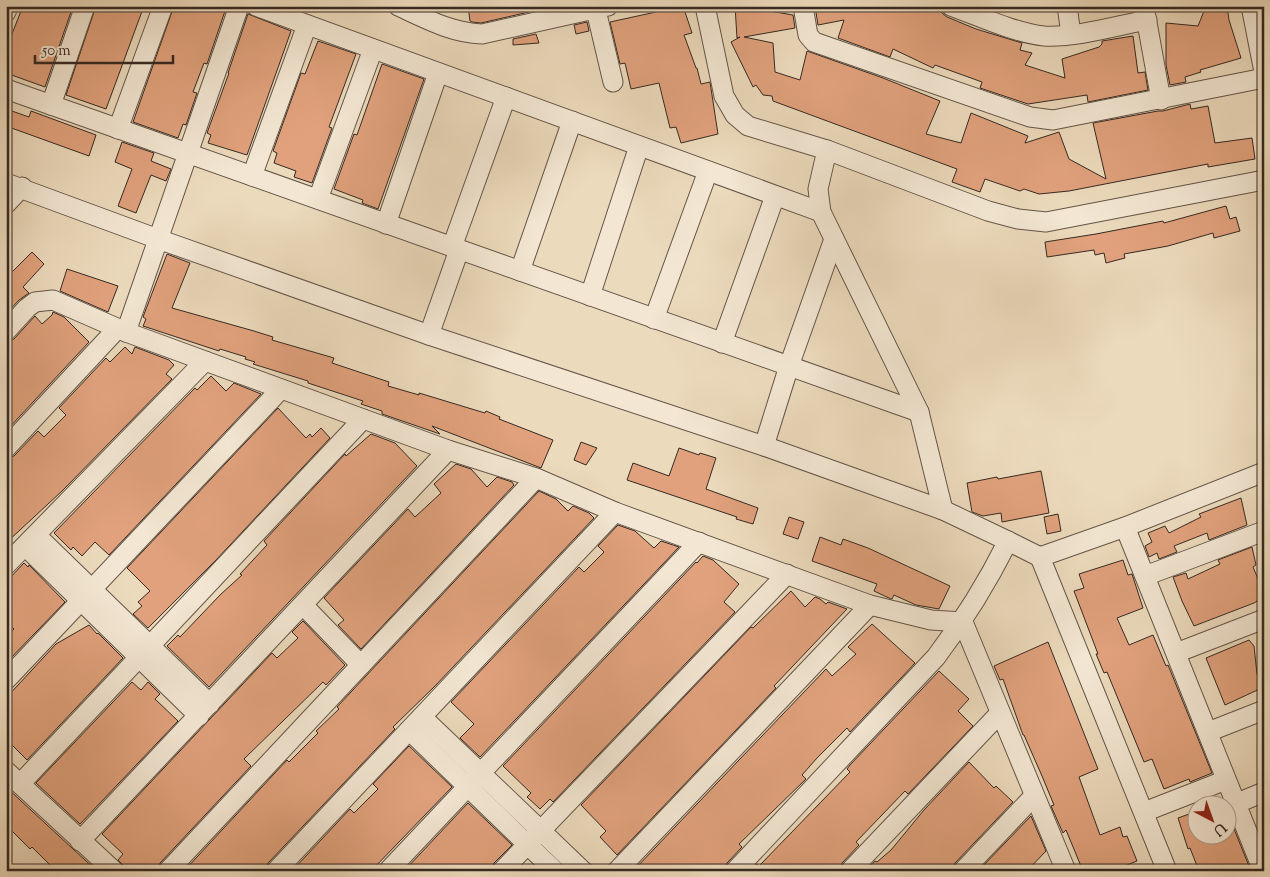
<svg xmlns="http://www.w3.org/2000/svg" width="1270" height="877" font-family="'Sorts Mill Goudy',serif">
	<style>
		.building { fill: #e0a17c; stroke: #362922 }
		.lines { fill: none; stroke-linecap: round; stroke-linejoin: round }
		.street-casing { stroke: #645548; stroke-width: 21 }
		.street { stroke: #f3e7d3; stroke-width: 19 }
	</style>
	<rect width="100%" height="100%" fill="#ecdabc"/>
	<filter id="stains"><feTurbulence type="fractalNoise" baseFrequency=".004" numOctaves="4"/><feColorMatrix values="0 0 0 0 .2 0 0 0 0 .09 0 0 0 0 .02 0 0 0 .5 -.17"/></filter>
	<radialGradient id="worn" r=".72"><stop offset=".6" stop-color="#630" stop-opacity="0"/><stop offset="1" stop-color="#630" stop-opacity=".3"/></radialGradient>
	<!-- building -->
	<g class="building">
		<polygon points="23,6 73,6 45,87 6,73 6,49"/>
		<polygon points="96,6 144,6 106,109 66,95"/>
		<polygon points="174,6 213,6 225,11 207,64 204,63 193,92 197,93 186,125 183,124 178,138 133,122"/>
		<polygon points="468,6 527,6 529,12 481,23 472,22 470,21"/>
		<polygon points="672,6 683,6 692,33 684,35 696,68 697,68 701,84 710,82 718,134 681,143 676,127 670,128 659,83 631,89 625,63 620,64 610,22 656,12"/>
		<polygon points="735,6 764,6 764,10 793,15 795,28 744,37 773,43 775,72 800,80 807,51 883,78 940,101 926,134 961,143 971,113 1028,136 1025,143 1059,132 1069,159 1106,179 1093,123 1158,111 1163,111 1190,104 1191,109 1208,106 1215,143 1252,138 1255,159 1208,167 1208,164 1069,191 1039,194 1024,189 1020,191 985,179 980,192 952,182 957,169 773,101 772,96 763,95 756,85 753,87 731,42 740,37 737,38"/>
		<polygon points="815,6 940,6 942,13 947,17 976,29 1022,43 1020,50 1032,53 1025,65 1065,78 1062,59 1099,47 1102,44 1102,41 1133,36 1138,73 1145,72 1148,90 1088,102 1087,95 1028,104 980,88 982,82 935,65 933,68 893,49 890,57 838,38 844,20 818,25"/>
		<polygon points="1206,6 1227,6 1229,20 1241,58 1200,70 1201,72 1185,77 1186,82 1170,85 1166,65 1166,23 1198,26"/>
		<polygon points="248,14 291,31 247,155 208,143 211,135 207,133 229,73 228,73"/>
		<polygon points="587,22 589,31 576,34 574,25"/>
		<polygon points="536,34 539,43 513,45 513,39"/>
		<polygon points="318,41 356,54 329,127 332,128 312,183 294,177 296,171 274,163 277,153 273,151 301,73 305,74"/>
		<polygon points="382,64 424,79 378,209 362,203 363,200 334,189 354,134 357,135"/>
		<polygon points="6,109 29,117 31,111 96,135 89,156 6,126"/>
		<polygon points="122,142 154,153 151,161 171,169 166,181 151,175 136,213 118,206 132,169 115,162"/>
		<polygon points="1226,206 1230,219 1236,217 1240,231 1214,238 1213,233 1168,246 1124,254 1125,258 1106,263 1104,253 1095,255 1094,250 1047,257 1045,242 1096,234 1163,221 1164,223"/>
		<polygon points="32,252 44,264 23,287 29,293 19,300 6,314 6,278"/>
		<polygon points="167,254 190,263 172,308 254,331 273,337 272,340 334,358 332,363 389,382 388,386 419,395 419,393 485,413 486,411 500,417 499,419 553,440 541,468 432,426 440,434 382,414 382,411 361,404 363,401 308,383 308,381 253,364 255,362 245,359 246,357 220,349 219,351 143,326 146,319 143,317"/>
		<polygon points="67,269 118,286 108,312 60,291"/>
		<polygon points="53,312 64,317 89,342 6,431 6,342 14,339 35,316 42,324 52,315"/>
		<polygon points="125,347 132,354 135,347 169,360 174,365 166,374 172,379 62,491 6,543 6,459 14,456 38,431 44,437 66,415 59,408 106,358 110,362"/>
		<polygon points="211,376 226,391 234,383 261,394 109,555 95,542 82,556 73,547 71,550 54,533 195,388 197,390"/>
		<polygon points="278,408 306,438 310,434 312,437 321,428 330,438 216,560 148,628 133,614 142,606 138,602 150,591 127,568"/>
		<polygon points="371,434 395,443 417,466 209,687 167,646 178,635 180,637 220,595 242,575 240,574 267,545 264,541 345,454 346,456"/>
		<polygon points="581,442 597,448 586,465 574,460"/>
		<polygon points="679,448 699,455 700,453 716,458 706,489 758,508 753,524 736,519 737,517 627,480 633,463 669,476"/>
		<polygon points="456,464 471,469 487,487 497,477 512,482 514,485 361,649 338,625 344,620 324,598 408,509 415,517 441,493 434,484"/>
		<polygon points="1041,471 1049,513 1002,522 1001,513 983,516 972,512 967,483 997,477 998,479"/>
		<polygon points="539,491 556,499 568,511 573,506 589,513 594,518 435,686 393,727 395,729 268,863 265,871 184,871 287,760 289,762 318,733 316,731 339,709 337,707"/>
		<polygon points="1241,498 1247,525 1209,540 1207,533 1174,546 1177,552 1159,559 1157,553 1149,557 1145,546 1152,542 1148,533 1165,526 1169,533 1201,517 1199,514"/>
		<polygon points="1058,514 1061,531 1047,534 1044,517"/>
		<polygon points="789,517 804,522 798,539 783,534"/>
		<polygon points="618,525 635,531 654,548 661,541 679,547 480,757 460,738 474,724 451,702 579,567 584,572 604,552 598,546"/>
		<polygon points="820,537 841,545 843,539 868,548 950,586 939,609 916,605 894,595 892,599 891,599 874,591 877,584 812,561"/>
		<polygon points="1252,547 1256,565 1253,567 1264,593 1264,597 1254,603 1194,626 1182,601 1173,577 1186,573 1188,579 1220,564 1218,560"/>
		<polygon points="703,556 713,560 739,584 724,602 735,612 553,802 550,799 540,809 527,797 531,793 503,766 696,562 697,563"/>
		<polygon points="1123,560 1128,575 1132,574 1143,608 1117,618 1129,645 1153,635 1166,666 1168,665 1212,773 1190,782 1189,779 1164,789 1152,759 1144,762 1107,672 1104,673 1096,654 1098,654 1074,591 1084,588 1079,574"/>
		<polygon points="24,563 28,567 29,565 65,602 6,663 6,637 14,629 6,622 6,582"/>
		<polygon points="791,591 805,607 815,597 820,599 826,604 828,602 847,609 774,686 776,688 617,855 600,837 606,831 581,805 751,627 753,628"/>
		<polygon points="303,621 345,665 326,685 323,682 244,759 251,766 160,863 157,871 125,871 125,867 118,860 123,854 102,834 272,653 277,658 298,638 292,632"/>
		<polygon points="872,624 915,663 850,732 847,728 817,758 802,775 806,779 739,844 742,847 727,863 724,871 633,871 826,669 832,676 856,654 848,647"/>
		<polygon points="89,625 97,634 98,633 123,658 27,760 6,739 6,698 56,644"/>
		<polygon points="1249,640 1254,646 1257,674 1264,672 1264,687 1225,705 1206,658"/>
		<polygon points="1048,642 1098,769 1079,777 1100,835 1120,827 1123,837 1127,836 1137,861 1112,871 1083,871 1066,830 1063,833 1051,806 1054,805 1042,776 1024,735 1023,735 1003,679 1000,680 994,666"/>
		<polygon points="939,671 969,699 958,711 973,726 908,794 905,791 856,842 859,845 842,863 839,871 751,871 757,864 759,866 850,772 847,769 850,765"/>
		<polygon points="132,682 141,690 148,682 160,694 155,699 178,721 80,824 36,783"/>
		<polygon points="409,746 452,787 371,871 292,871 350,809 354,813 378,789 373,784"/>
		<polygon points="969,762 994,788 996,786 1013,802 955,863 952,869 950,871 866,871 875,861 877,862 891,850 924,810"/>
		<polygon points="6,787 73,849 97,871 56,871 32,847 30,849 6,825"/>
		<polygon points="468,803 512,845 494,863 491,871 406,871 405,870"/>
		<polygon points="1192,813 1198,826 1198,834 1228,834 1228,814 1251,871 1199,871 1190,848 1188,849 1178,818"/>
		<polygon points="1031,816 1046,851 1027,871 984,871 981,868"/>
	</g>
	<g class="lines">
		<defs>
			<g id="street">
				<polyline points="256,6 821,212"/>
				<path d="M 398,6 C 426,19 452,33 482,34 L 608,6"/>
				<polyline points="595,6 613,82"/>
				<polyline points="705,6 724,96 735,115 748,126 827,150 988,211 1018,219 1046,222 1264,180"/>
				<polyline points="803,6 808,35 814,42 1030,117 1053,120 1264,78"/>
				<path d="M 951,6 C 979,16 1015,33 1044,36 C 1074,38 1116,26 1147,20"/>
				<polyline points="1067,6 1071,34"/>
				<polyline points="1144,6 1161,100"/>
				<polyline points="1251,6 1264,72"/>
				<polyline points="6,12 8,6"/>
				<polyline points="6,89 919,412"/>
				<polyline points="51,105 85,6"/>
				<polyline points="118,129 163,6"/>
				<polyline points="827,150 818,189 821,212 919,412 943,510"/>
				<polyline points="252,176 307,25"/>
				<path d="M 6,183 L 158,239 L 429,335 L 764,446 L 943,510 L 1008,541 C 987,583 964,620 936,657 L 735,871"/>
				<polyline points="318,199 373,49"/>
				<polyline points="6,204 22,187"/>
				<polyline points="386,224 438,73"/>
				<polyline points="452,247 506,97"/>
				<polyline points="520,271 572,121"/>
				<polyline points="590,296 639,146"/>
				<polyline points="654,319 708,171"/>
				<polyline points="6,331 27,308 35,302 53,300 126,332 448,450 536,478 615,512 870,605 931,620 963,622 1066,871"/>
				<polyline points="126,332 239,6"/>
				<polyline points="429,335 459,250"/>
				<polyline points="722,343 775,196"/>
				<polyline points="764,446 789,366 834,239"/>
				<polyline points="6,448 117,329"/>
				<polyline points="1125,527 1263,871"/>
				<polyline points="36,535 210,704"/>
				<polyline points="1008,541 1040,557"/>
				<polyline points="25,546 199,716"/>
				<polyline points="6,565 205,361"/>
				<polyline points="1145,576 1264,531"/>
				<polyline points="303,605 361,665"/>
				<polyline points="1176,653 1264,619"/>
				<polyline points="6,680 281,389"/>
				<polyline points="422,717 583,871"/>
				<polyline points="409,730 555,871"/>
				<polyline points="1208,732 1264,710"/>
				<polyline points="6,771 114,871"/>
				<polyline points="20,784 363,419"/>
				<polyline points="1235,804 1264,792"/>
				<polyline points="1144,812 1226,780"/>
				<polyline points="80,841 448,450"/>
				<polyline points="168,871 536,478"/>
				<polyline points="276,871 615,512"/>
				<polyline points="388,871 699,542"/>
				<polyline points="502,871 787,574"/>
				<polyline points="617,871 870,605"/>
				<polyline points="850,871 1000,713"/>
				<polyline points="963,871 1034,796"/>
				<polyline points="1167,871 1040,557 1125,527 1264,472"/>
			</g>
		</defs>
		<!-- street casing -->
		<use href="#street" class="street-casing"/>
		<!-- street -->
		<use href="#street" class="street"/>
	</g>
	<!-- margin -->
	<rect width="1270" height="877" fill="none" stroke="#ecdabc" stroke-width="25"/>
	<rect x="8" y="8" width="1255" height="862" fill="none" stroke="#362922" stroke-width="2.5"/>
	<rect x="12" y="12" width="1245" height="852" fill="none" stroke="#362922"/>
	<!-- north arrow -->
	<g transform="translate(1212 820) rotate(139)"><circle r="24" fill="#f3e7d3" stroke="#a79b8c"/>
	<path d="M0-4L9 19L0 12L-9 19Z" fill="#8f2418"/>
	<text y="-8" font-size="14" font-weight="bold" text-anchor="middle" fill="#362922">U</text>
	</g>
	<!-- scale -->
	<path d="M35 55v8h138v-8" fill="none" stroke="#362922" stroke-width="2.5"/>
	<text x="42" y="55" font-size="15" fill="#362922" stroke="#f3e7d3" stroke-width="4" paint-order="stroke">50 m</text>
	<rect width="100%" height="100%" filter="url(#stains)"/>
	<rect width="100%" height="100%" fill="url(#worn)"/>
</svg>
